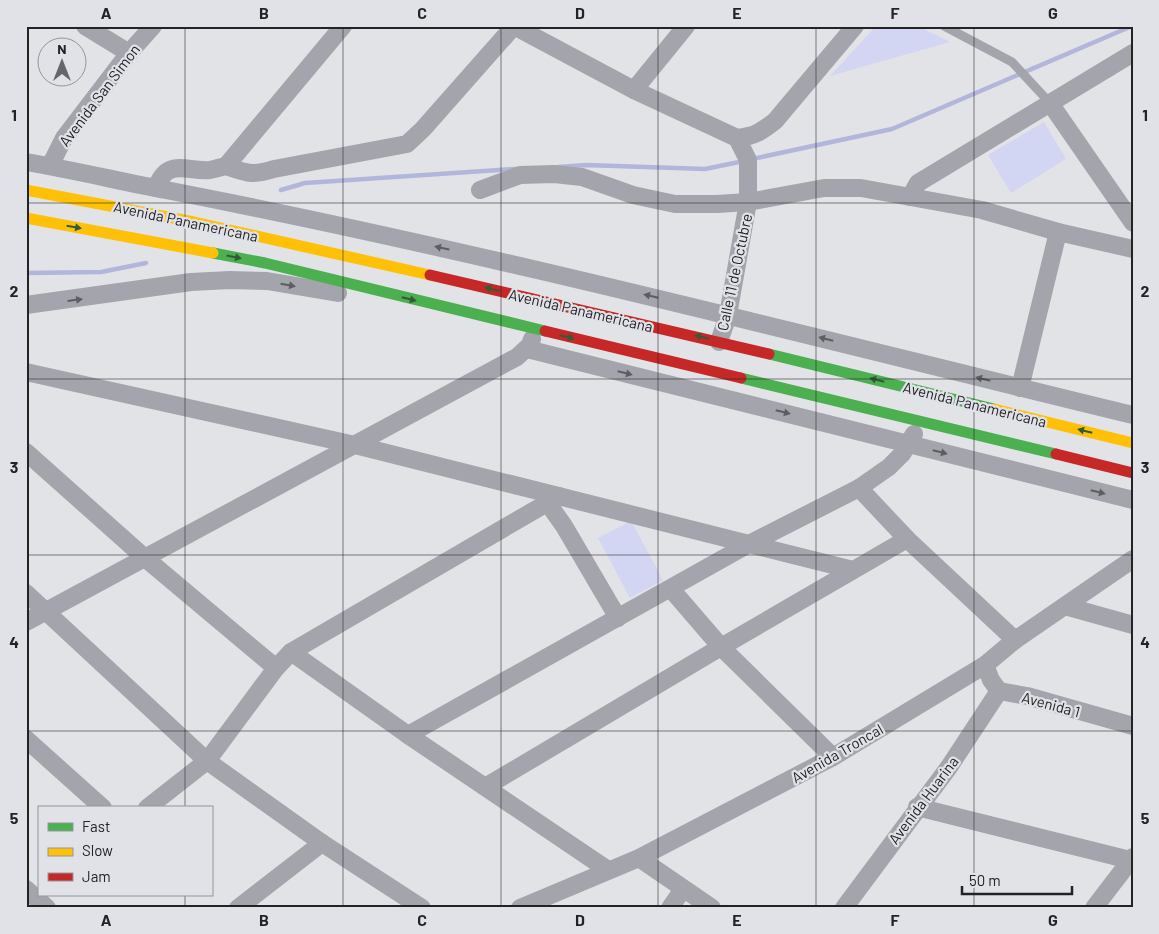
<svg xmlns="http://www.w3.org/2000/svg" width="1159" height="934" font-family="Barlow,sans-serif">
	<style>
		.green { fill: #d3d6f2 }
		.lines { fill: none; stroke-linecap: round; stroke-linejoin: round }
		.stream { stroke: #b2b6da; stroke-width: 4.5 }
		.lane { stroke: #a4a5ac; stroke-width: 9 }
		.street { stroke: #a4a5ac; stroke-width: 18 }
		.fast { stroke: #4caf50; stroke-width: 11 }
		.slow { stroke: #ffc107; stroke-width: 11 }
		.jam { stroke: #c62828; stroke-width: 11 }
		.oneway { fill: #335b37 }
		.oneway2 { fill: #5d5e62 }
		.grid { fill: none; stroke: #232326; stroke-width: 1; stroke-opacity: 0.55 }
		.labels { text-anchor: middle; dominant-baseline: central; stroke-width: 4.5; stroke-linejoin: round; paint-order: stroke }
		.street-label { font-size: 15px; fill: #232326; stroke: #e1e2e8 }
		.neatline { fill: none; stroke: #232326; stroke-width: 2 }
		.grid-label { font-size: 16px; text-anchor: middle; font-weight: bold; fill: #232326 }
	</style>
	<rect width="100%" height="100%" fill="#e2e3e7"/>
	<!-- green -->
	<g class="green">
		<polygon points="876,26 918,26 950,42 830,76"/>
		<polygon points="1044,122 1066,159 1011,193 988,155"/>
		<polygon points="631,521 663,580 630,598 598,538"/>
	</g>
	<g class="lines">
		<!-- stream -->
		<g class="stream">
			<polyline points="752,159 892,129 1132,26"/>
			<polyline points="558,167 586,165 705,169 744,161"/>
			<polyline points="281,190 305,183 515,169"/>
			<polyline points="26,273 101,272 146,263"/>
		</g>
		<!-- lane -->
		<polyline class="lane" points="944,26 1012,62 1050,103"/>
		<!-- street -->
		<g class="street">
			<polyline points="85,26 129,53"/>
			<polyline points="514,26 634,90 737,138 748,160 748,202 728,315 719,342"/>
			<polyline points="634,90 686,26"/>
			<polyline points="1050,103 1133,223"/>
			<path d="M 737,138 C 755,136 761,132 775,121 L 855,26"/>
			<path d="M 26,162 C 73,170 119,181 166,190 C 491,253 811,337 1133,415"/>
			<polyline points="50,166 64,138 129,53 153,26"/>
			<path d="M 226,166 C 247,173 252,176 274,169 L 407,144 L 423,129 L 514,26"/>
			<path d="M 156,188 C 168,157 185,172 210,170 C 215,169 221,167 226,166 L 343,26"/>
			<polyline points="480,190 520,175 554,174 582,177 633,195 675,204 717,204 748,202 824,188 861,188 982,210 1058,232 1133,249"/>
			<polyline points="910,197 918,183 1133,53"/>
			<polyline points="26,305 191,282 230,280 267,281 338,293"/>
			<polyline points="527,349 1133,500"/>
			<polyline points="26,372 355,445 853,570"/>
			<polyline points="1020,388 1058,232"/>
			<polyline points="26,452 145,558 276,668"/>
			<polyline points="859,488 907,539 1015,640"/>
			<polyline points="547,502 564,526 618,618"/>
			<polyline points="671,589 721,647 833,757"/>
			<polyline points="26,593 207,761 322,843 422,908"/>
			<polyline points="1065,606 1133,625"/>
			<polyline points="26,622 517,357 530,345 532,339"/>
			<polyline points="291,652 408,735 608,870"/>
			<polyline points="985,665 991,680 999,691 1027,696 1133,726"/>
			<polyline points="408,735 749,544 859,488 889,467 902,454 914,434"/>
			<polyline points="26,739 103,808"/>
			<polyline points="485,787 721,647 907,539"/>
			<polyline points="917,807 1130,860"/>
			<polyline points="147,808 207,761 276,668 291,652 559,496"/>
			<polyline points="639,858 712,908"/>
			<polyline points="26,889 47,908"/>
			<polyline points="238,908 322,843"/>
			<polyline points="520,908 639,858 833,757 985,665 1015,640 1133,559"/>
			<polyline points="670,908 683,889"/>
			<polyline points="844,908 949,767 999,691"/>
			<polyline points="1094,908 1133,857"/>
		</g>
		<!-- fast -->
		<g class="fast">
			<polyline points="213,253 265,263 545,331"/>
			<polyline points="769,354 994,409"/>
			<polyline points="741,378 1056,454"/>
		</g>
		<!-- slow -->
		<g class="slow">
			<polyline points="26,190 194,222 430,275"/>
			<polyline points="26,218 213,253"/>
			<polyline points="994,409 1133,443"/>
		</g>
		<!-- jam -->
		<g class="jam">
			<polyline points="430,275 769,354"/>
			<polyline points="545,331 741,378"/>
			<polyline points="1056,454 1133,473"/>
		</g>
	</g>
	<!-- one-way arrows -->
	<defs><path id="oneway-solid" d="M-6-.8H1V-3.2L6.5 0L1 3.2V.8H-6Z" transform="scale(1.25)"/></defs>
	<g class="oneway">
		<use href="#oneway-solid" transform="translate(74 227) rotate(10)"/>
		<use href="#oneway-solid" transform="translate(234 257) rotate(11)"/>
		<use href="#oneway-solid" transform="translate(492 289) rotate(-167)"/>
		<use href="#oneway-solid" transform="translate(409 299) rotate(14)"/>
		<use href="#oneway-solid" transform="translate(567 337) rotate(13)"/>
		<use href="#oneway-solid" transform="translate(702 337) rotate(-167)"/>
		<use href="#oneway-solid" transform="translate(877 380) rotate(-166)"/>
		<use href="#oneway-solid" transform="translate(1085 431) rotate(-166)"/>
	</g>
	<g class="oneway2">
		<use href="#oneway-solid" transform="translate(442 248) rotate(-168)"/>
		<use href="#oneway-solid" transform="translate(288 285) rotate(10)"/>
		<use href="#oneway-solid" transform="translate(651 296) rotate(-167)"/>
		<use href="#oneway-solid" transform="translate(75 300) rotate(-7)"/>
		<use href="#oneway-solid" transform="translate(826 339) rotate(-166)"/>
		<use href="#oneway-solid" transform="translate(625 373) rotate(14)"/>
		<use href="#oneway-solid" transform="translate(983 379) rotate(-166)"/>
		<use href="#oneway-solid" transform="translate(783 412) rotate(14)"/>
		<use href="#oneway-solid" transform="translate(940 452) rotate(14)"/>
		<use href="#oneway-solid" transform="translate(1098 492) rotate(14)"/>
	</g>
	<!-- grid -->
	<path class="grid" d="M 185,26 L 185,808M 343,26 L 343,908M 501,26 L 501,908M 658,26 L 658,908M 816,26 L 816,908M 974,26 L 974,908M 26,203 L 1133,203M 26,379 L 1133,379M 26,555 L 1133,555M 26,731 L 1133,731M 185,895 L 185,908"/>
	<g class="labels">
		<!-- street labels -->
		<g class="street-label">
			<text transform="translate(99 95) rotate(-53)">Avenida San Simon</text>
			<text transform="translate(186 221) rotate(12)">Avenida Panamericana</text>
			<text transform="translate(734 272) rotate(-78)">Calle 11 de Octubre</text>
			<text transform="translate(581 310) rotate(13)">Avenida Panamericana</text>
			<text transform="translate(975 404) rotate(14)">Avenida Panamericana</text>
			<text transform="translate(1051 704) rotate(15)">Avenida 1</text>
			<text transform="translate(837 753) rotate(-30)">Avenida Troncal</text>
			<text transform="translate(923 800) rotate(-53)">Avenida Huarina</text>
		</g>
	</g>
	<!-- border -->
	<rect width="1159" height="934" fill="none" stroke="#e1e2e8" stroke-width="55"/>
	<!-- legend -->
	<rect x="38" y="806" width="175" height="90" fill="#e1e2e8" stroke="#95969a"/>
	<rect x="48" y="823" width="25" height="8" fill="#4caf50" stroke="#95969a"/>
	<text x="82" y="832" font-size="15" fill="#232326">Fast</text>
	<rect x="48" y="848" width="25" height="8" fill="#ffc107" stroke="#95969a"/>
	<text x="82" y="856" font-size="15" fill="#232326">Slow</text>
	<rect x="48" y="873" width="25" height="8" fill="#c62828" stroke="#95969a"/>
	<text x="82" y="882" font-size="15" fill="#232326">Jam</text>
	<!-- north arrow -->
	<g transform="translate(62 62)"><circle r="24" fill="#e1e2e8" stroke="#95969a"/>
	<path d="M0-4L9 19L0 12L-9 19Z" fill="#66666a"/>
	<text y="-8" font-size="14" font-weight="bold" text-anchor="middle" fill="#232326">N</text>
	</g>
	<!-- scale -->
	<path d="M962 886v8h110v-8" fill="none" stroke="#232326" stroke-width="2.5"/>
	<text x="969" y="886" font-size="15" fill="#232326" stroke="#e1e2e8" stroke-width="4" paint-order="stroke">50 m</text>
	<rect x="28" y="28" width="1104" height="878" class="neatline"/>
	<g class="grid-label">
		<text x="106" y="19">A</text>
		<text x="264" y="19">B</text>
		<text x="422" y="19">C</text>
		<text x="580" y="19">D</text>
		<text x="737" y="19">E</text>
		<text x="895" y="19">F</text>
		<text x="1053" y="19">G</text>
		<text x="14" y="121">1</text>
		<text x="1145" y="121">1</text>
		<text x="14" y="297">2</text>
		<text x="1145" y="297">2</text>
		<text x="14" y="473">3</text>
		<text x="1145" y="473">3</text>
		<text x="14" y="648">4</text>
		<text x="1145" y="648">4</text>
		<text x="14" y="824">5</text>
		<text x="1145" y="824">5</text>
		<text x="106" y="926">A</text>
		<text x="264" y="926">B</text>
		<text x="422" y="926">C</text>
		<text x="580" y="926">D</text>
		<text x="737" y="926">E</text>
		<text x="895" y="926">F</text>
		<text x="1053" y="926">G</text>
	</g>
</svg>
